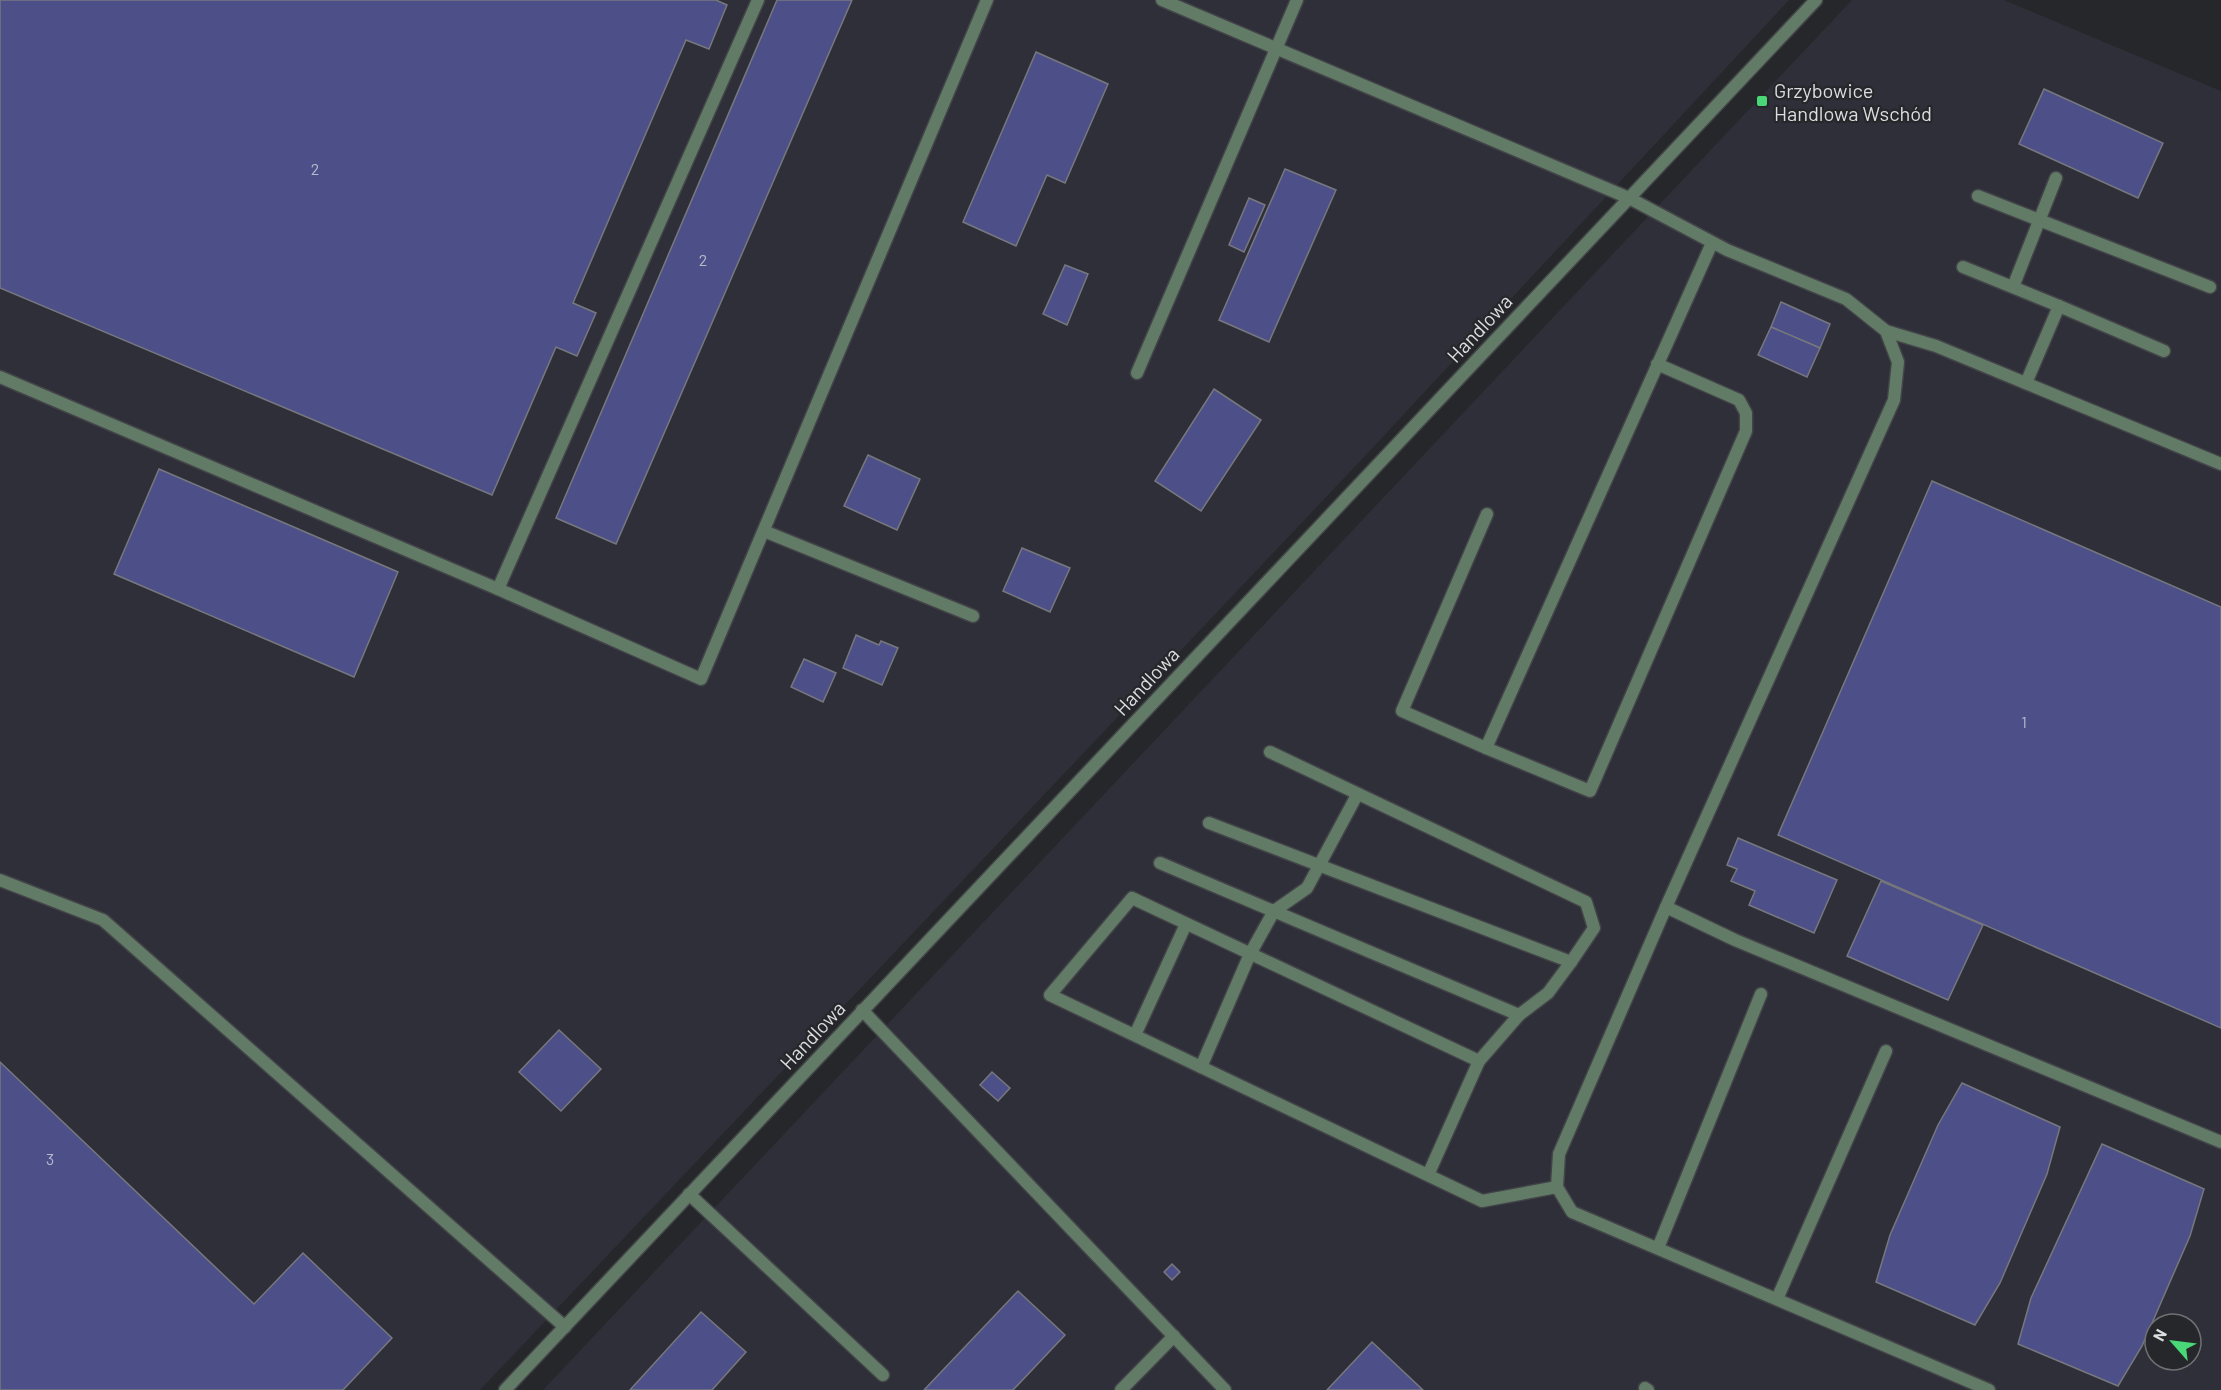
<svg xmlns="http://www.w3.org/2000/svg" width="2221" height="1390" font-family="Barlow,sans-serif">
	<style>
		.built { fill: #2e2f39; fill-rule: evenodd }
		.building { fill: #4d4f89; stroke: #77787d; stroke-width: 1.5 }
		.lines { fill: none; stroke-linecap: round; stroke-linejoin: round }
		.lane-casing { stroke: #434448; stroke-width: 15 }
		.street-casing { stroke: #434448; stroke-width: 15 }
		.lane { stroke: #627b67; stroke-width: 12 }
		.street { stroke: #627b67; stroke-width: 12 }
		.poi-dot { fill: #4ad778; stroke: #26272b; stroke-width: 2 }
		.labels { text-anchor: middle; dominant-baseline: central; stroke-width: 4.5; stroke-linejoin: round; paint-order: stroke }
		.number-label { font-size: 16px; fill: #b8baca }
		.poi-label { font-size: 20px; fill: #dcdddf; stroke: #26272b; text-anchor: start }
		.street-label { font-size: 20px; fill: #dcdddf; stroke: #26272b }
	</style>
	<rect width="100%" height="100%" fill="#26272b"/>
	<!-- built -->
	<g class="built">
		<polygon points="0,0 1789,0 1365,456 480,1390 0,1390"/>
		<path d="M 1852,0 L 2004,0 L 2221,91 L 2221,1390 L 543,1390 ZM 2155,1324 L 2191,1324 L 2191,1360 L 2155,1360 Z"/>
	</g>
	<!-- building -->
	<g class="building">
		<polygon points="0,0 716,0 727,5 709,49 686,40 573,303 596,313 577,356 556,347 492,495 0,288"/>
		<polygon points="777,0 852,0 616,544 556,518"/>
		<polygon points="1036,52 1108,84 1065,183 1047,175 1016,246 963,222"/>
		<polygon points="2044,89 2163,143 2138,198 2019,144"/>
		<polygon points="1285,169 1336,190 1269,342 1219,320"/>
		<polygon points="1249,198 1265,205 1244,252 1229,245"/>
		<polygon points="1065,265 1088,274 1067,325 1043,314"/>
		<polygon points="1781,302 1830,324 1820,348 1771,327"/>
		<polygon points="1771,327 1820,348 1807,377 1758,355"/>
		<polygon points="1214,389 1261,420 1201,511 1155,481"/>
		<polygon points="868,455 920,479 897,530 844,506"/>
		<polygon points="159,469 398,572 354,677 114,574"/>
		<polygon points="1932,481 2221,607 2221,1028 1778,835"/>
		<polygon points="1022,548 1070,568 1050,612 1003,591"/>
		<polygon points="856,635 879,645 881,641 898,648 882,685 843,668"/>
		<polygon points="804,659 836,673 823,702 791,687"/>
		<polygon points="1738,838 1837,880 1814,933 1749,905 1755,891 1731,881 1737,869 1727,865"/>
		<polygon points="1881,881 1983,925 1948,1000 1847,956"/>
		<polygon points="559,1030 601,1069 561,1111 519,1072"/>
		<polygon points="0,1062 254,1304 303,1253 392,1338 343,1390 0,1390"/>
		<polygon points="992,1072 1010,1088 998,1101 980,1085"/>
		<polygon points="1962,1083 2060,1127 2047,1174 2000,1283 1975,1325 1876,1282 1890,1235 1938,1125"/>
		<polygon points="2102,1144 2204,1189 2190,1236 2142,1346 2118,1386 2018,1344 2031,1298"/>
		<polygon points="1172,1264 1180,1272 1172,1280 1164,1272"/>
		<polygon points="1018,1291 1065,1335 1013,1390 924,1390"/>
		<polygon points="701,1312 746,1352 712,1390 630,1390"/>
		<polygon points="1372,1342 1423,1390 1327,1390"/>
	</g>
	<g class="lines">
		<defs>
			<g id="lane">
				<polyline points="758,0 498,589 701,679 987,0"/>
				<polyline points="1162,0 1629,198 1727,250 1846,299 1886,331 1898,362 1894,400 1666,907 1559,1154 1557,1187 1572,1212 1989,1390"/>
				<polyline points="1978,196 2210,287"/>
				<polyline points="1963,267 2059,306 2026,383"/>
				<polyline points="2013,287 2056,178"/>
				<polyline points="2059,306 2164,351"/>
				<polyline points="1886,331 1936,346 2221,464"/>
				<polyline points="1657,364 1739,400 1746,413 1746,431 1590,791 1486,748 1712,243"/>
				<polyline points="1137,373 1297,0"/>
				<polyline points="0,377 498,589"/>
				<polyline points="764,531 973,616"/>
				<polyline points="1486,748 1402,711 1487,514"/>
				<polyline points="1270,752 1586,902 1594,928 1571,962"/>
				<polyline points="1209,823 1571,962 1548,993 1519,1015"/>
				<polyline points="1160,863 1519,1015 1479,1061"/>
				<polyline points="0,880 103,920 565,1327"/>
				<polyline points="1666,907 1735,940 2221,1142"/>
				<polyline points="862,1010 1225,1390"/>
				<polyline points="1135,1035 1186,924"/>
				<polyline points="1201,1067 1250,954 1274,911 1307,888 1357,795"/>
				<polyline points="1428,1175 1479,1061 1132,898 1050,995 1482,1201 1557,1187"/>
				<polyline points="689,1194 883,1375"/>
				<polyline points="1658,1248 1761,994"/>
				<polyline points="1777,1299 1886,1051"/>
				<polyline points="1645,1388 1648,1390"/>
				<polyline points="1121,1390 1174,1336"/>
			</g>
			<polyline id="street" points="505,1390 1816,0"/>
		</defs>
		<!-- lane casing -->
		<use href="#lane" class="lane-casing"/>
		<!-- street casing -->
		<use href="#street" class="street-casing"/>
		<!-- lane -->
		<use href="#lane" class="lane"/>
		<!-- street -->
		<use href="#street" class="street"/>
	</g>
	<!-- markers -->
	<rect class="poi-dot" x="1756" y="95" width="12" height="12" rx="3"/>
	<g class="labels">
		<!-- number labels -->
		<g class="number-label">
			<text x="315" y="168">2</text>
			<text x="703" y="259">2</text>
			<text x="2024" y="721">1</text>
			<text x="50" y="1158">3</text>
		</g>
		<!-- poi labels -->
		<g class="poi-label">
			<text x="1774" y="90">Grzybowice<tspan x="1774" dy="23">Handlowa Wschód</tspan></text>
		</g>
		<!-- street labels -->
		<g class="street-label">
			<text transform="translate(1479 328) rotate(-47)">Handlowa</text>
			<text transform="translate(1146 681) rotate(-47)">Handlowa</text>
			<text transform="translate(812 1035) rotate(-47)">Handlowa</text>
		</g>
	</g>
	<!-- north arrow -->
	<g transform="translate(2173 1342) rotate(298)"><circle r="28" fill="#26272b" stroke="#6f7073" stroke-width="1.5"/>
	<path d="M0-4.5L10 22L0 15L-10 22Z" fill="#4ad778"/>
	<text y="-9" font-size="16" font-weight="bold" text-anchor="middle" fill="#dcdddf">N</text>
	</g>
</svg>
